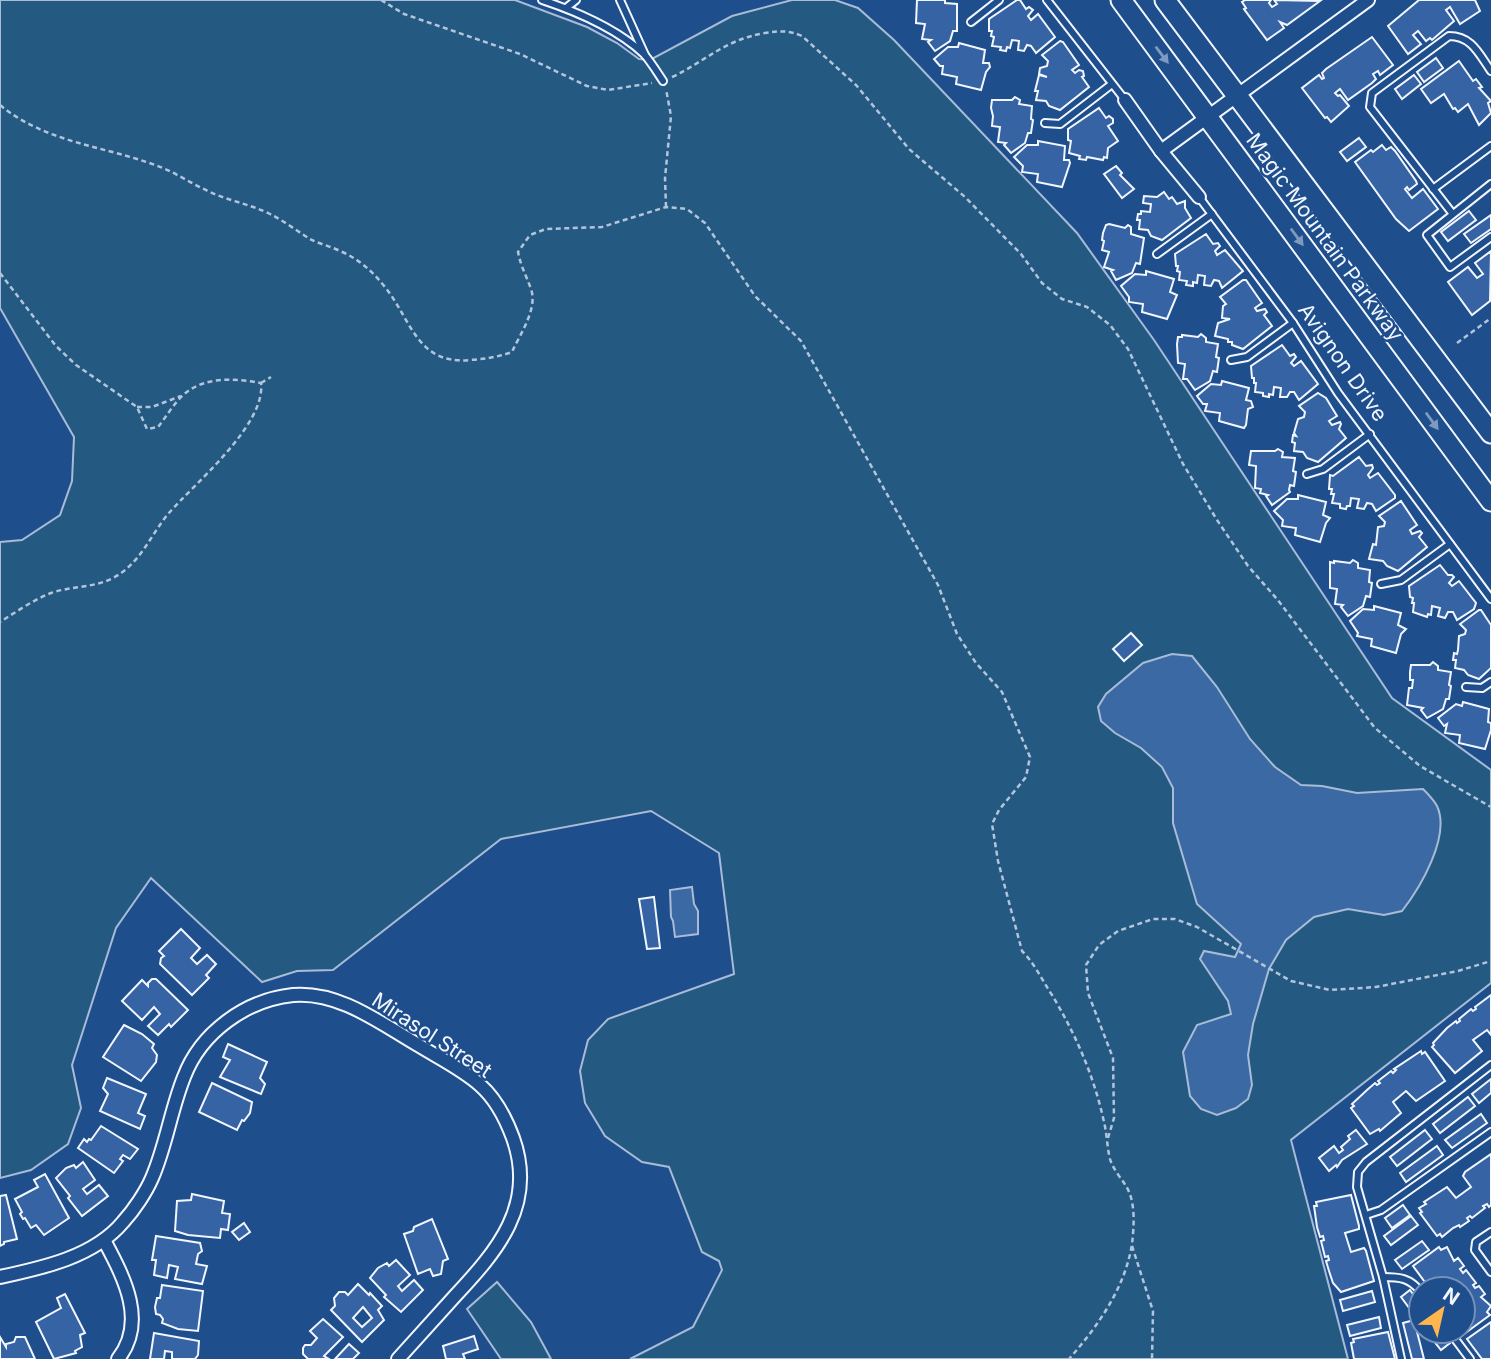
<svg xmlns="http://www.w3.org/2000/svg" width="1491" height="1359" font-family="Inter,sans-serif">
	<style>
		.green { fill: #245a82; stroke: #a8bbd7; stroke-width: 2 }
		.water { fill: #3b69a3; stroke: #a8bbd7; stroke-width: 2 }
		.building { fill: #3563a3; stroke: #f2f6ff; stroke-width: 2; fill-rule: evenodd }
		.lines { fill: none; stroke-linecap: round; stroke-linejoin: round }
		.service-casing { stroke: #f2f6ff; stroke-width: 10 }
		.minor-casing { stroke: #f2f6ff; stroke-width: 16 }
		.primary-casing { stroke: #f2f6ff; stroke-width: 23 }
		.path { stroke: #b3c4dc; stroke-width: 2.5; stroke-dasharray: 5 3.5; stroke-linecap: butt }
		.service { stroke: #1f4e8c; stroke-width: 6 }
		.minor { stroke: #1f4e8c; stroke-width: 12 }
		.primary { stroke: #1f4e8c; stroke-width: 19 }
		.oneway { fill: #7e9ac0 }
		.labels { text-anchor: middle; dominant-baseline: central; stroke-width: 5; stroke-linejoin: round; paint-order: stroke }
		.street-label { font-size: 21px; fill: #f2f6ff; stroke: #1f4e8c }
	</style>
	<rect width="100%" height="100%" fill="#1f4e8c"/>
	<!-- green -->
	<g class="green">
		<polygon points="0,0 515,0 587,27 617,43 639,59 650,60 732,16 792,0 835,0 858,8 894,40 1077,233 1154,340 1392,698 1491,770 1491,983 1291,1140 1348,1359 630,1359 693,1327 722,1270 719,1261 702,1252 669,1167 642,1162 605,1136 585,1103 580,1071 588,1040 608,1019 734,974 719,853 651,811 501,839 333,970 297,971 262,982 151,878 116,928 72,1065 81,1108 68,1144 31,1170 0,1178 0,542 22,540 60,515 72,481 74,437 0,308"/>
		<polygon points="497,1282 531,1322 551,1359 501,1359 467,1309"/>
	</g>
	<!-- water -->
	<g class="water">
		<path d="M 1172,654 L 1192,656 L 1217,687 L 1250,739 L 1275,767 L 1301,785 L 1322,786 L 1357,793 L 1423,789 C 1428,794 1434,800 1437,806 C 1451,836 1420,888 1402,911 L 1384,915 L 1348,909 L 1314,917 L 1286,940 L 1269,969 L 1253,1024 L 1248,1055 L 1252,1085 L 1248,1099 L 1236,1108 L 1217,1115 L 1201,1109 L 1190,1096 L 1183,1052 L 1197,1025 L 1231,1014 L 1228,1001 L 1200,959 L 1204,951 L 1235,957 L 1241,944 L 1197,904 L 1173,823 L 1173,788 L 1162,767 L 1141,748 L 1115,733 L 1101,721 L 1098,707 L 1106,694 L 1143,663 Z"/>
		<polygon points="692,887 694,904 698,911 698,934 675,937 673,921 671,917 670,890"/>
	</g>
	<!-- building -->
	<g class="building">
		<polygon points="917,0 945,0 945,3 957,4 957,31 953,31 950,41 935,51 928,42 931,40 922,39 925,24 916,23"/>
		<polygon points="1017,0 1020,0 1026,9 1029,7 1033,10 1028,16 1031,20 1038,14 1055,37 1036,53 1031,46 1027,45 1024,51 1018,50 1019,41 1012,40 1010,48 1007,47 1006,51 1000,50 1001,47 992,46 994,37 991,36 992,31 989,31 989,19"/>
		<polygon points="1245,0 1271,0 1269,3 1272,7 1277,4 1274,0 1320,1 1287,25 1280,22 1284,28 1267,40 1244,9 1246,8 1242,2"/>
		<polygon points="1419,0 1475,0 1480,11 1460,24 1450,7 1446,10 1454,21 1432,40 1430,38 1426,41 1418,31 1413,35 1421,44 1408,54 1388,26"/>
		<polygon points="1372,37 1393,65 1380,75 1378,71 1373,74 1376,79 1372,83 1348,100 1340,89 1335,93 1338,96 1340,95 1349,106 1331,122 1327,117 1325,118 1302,88 1319,75 1322,79 1324,78 1322,73 1326,69"/>
		<polygon points="1060,41 1063,42 1079,65 1072,70 1075,73 1079,70 1083,71 1084,76 1082,77 1089,87 1060,110 1049,106 1046,101 1036,100 1038,91 1035,91 1039,75 1047,77 1039,74 1040,68 1047,66 1048,61 1042,55"/>
		<polygon points="959,43 985,50 983,63 989,63 990,67 986,72 981,90 956,84 957,77 942,74 943,66 940,66 934,59 948,47 958,47"/>
		<polygon points="1436,58 1443,68 1424,82 1417,72"/>
		<polygon points="1459,61 1473,81 1476,79 1482,87 1479,88 1491,101 1488,103 1491,113 1479,125 1468,104 1458,112 1455,108 1453,109 1444,94 1431,103 1421,89"/>
		<polygon points="1414,75 1421,84 1402,99 1395,89"/>
		<polygon points="1015,97 1020,100 1019,104 1032,106 1031,119 1033,120 1031,133 1028,133 1025,143 1011,153 1004,145 1006,143 998,142 1000,127 992,126 993,116 991,108 992,100 1012,100"/>
		<polygon points="1099,108 1106,118 1109,116 1113,119 1113,123 1108,126 1118,141 1108,148 1107,158 1104,157 1103,160 1087,157 1086,160 1079,159 1080,156 1069,153 1071,141 1068,140 1068,129"/>
		<polygon points="1359,138 1366,147 1347,161 1340,152"/>
		<polygon points="1038,141 1065,146 1064,160 1069,160 1070,163 1062,187 1037,182 1038,174 1022,172 1023,166 1014,157 1027,145 1038,145"/>
		<polygon points="1382,145 1386,150 1391,147 1395,151 1416,181 1417,184 1409,190 1407,187 1405,189 1412,198 1423,189 1438,209 1409,231 1396,219 1355,162 1371,150 1373,152"/>
		<polygon points="1116,166 1122,173 1120,175 1134,189 1122,198 1104,174"/>
		<polygon points="1164,192 1169,199 1172,197 1177,204 1185,201 1185,208 1191,218 1162,240 1151,236 1148,230 1139,229 1140,220 1137,220 1138,214 1141,214 1141,211 1150,212 1151,204 1143,203 1144,196 1157,197"/>
		<polygon points="1469,211 1476,220 1448,241 1441,232"/>
		<polygon points="1491,215 1491,229 1471,243 1464,234"/>
		<polygon points="1109,224 1125,228 1128,225 1131,227 1131,234 1144,238 1140,264 1136,263 1132,273 1116,280 1111,271 1113,270 1104,267 1109,252 1102,250 1104,241 1102,240 1103,233 1106,225"/>
		<polygon points="1206,234 1213,244 1218,243 1220,246 1215,251 1217,255 1225,250 1243,271 1222,288 1219,281 1214,280 1211,286 1204,285 1205,276 1198,275 1197,283 1193,282 1193,286 1186,285 1187,281 1179,280 1180,272 1177,271 1178,266 1176,266 1175,254"/>
		<polygon points="1491,251 1490,301 1472,315 1448,282 1468,267 1477,278 1483,274 1475,263"/>
		<polygon points="1146,271 1174,279 1170,292 1177,295 1167,319 1142,312 1143,304 1129,302 1129,297 1121,286 1135,274 1146,275"/>
		<polygon points="1243,280 1246,280 1262,303 1255,308 1257,311 1265,309 1267,312 1264,315 1272,326 1243,349 1232,345 1232,342 1228,342 1228,339 1215,336 1218,323 1230,319 1222,318 1223,306 1226,304 1220,297"/>
		<polygon points="1201,334 1206,338 1206,342 1218,344 1216,357 1219,358 1217,372 1213,371 1210,381 1195,390 1187,379 1183,379 1185,364 1178,363 1177,344 1178,337 1182,337 1182,335 1198,337"/>
		<polygon points="1282,345 1290,356 1294,354 1296,357 1291,363 1294,366 1301,361 1318,384 1299,400 1294,392 1290,392 1287,397 1280,397 1281,388 1274,387 1273,395 1269,394 1269,397 1263,396 1263,393 1255,392 1256,383 1254,383 1254,378 1252,378 1251,366"/>
		<polygon points="1222,381 1249,388 1246,400 1251,401 1253,407 1248,409 1246,425 1244,428 1219,421 1220,413 1205,411 1207,404 1203,404 1197,396 1211,384 1221,385"/>
		<polygon points="1318,393 1326,398 1337,416 1329,421 1332,425 1340,422 1341,424 1339,429 1346,438 1318,462 1307,458 1303,452 1294,451 1295,443 1292,442 1293,435 1296,436 1294,433 1298,419 1304,417 1305,412 1299,406"/>
		<polygon points="1278,449 1283,452 1282,457 1295,458 1293,471 1296,472 1294,486 1290,485 1289,490 1290,492 1272,505 1266,496 1268,495 1260,493 1261,489 1255,488 1256,466 1249,465 1251,451 1275,451"/>
		<polygon points="1359,457 1366,466 1372,465 1373,468 1368,475 1370,478 1378,473 1395,495 1395,498 1376,511 1372,504 1367,503 1364,509 1357,508 1359,499 1351,498 1350,506 1347,506 1346,509 1340,508 1340,504 1332,503 1334,494 1331,494 1332,489 1329,489 1330,475 1333,476"/>
		<polygon points="1298,495 1326,502 1323,515 1330,518 1326,523 1320,542 1295,535 1296,528 1282,526 1283,520 1274,511 1287,499 1298,499"/>
		<polygon points="1401,501 1417,525 1410,530 1412,534 1420,531 1422,533 1419,537 1427,547 1398,571 1387,566 1383,561 1369,559 1373,544 1376,545 1378,527 1384,526 1385,522 1379,516"/>
		<polygon points="1353,560 1358,563 1358,568 1370,570 1369,582 1372,583 1370,597 1366,596 1363,606 1348,616 1341,607 1343,605 1335,604 1337,589 1330,588 1330,562 1334,563 1334,561 1350,563"/>
		<polygon points="1440,565 1448,575 1452,575 1454,577 1449,583 1452,586 1459,581 1476,603 1474,609 1457,620 1453,612 1448,612 1445,618 1438,616 1440,608 1432,606 1431,615 1428,614 1427,617 1413,612 1414,603 1412,603 1413,598 1410,597 1409,586"/>
		<polygon points="1374,606 1401,613 1398,625 1406,629 1401,634 1396,653 1371,646 1372,639 1357,636 1358,633 1350,621 1363,609 1374,610"/>
		<polygon points="1479,610 1481,610 1491,625 1491,668 1479,679 1468,675 1464,670 1455,668 1456,660 1453,660 1454,653 1457,654 1458,650 1459,636 1465,634 1466,630 1460,624"/>
		<polygon points="1131,633 1142,645 1124,661 1113,649"/>
		<polygon points="1433,662 1438,666 1438,670 1451,672 1449,685 1451,686 1449,699 1446,699 1443,709 1427,718 1421,710 1423,708 1407,705 1409,688 1412,688 1413,680 1410,680 1410,672 1411,665 1430,665"/>
		<polygon points="1463,702 1489,709 1488,722 1491,723 1491,730 1485,749 1459,743 1460,735 1445,733 1447,724 1444,726 1438,718 1456,704 1462,706"/>
		<polygon points="654,897 660,948 647,949 639,899"/>
		<polygon points="181,929 200,948 191,958 197,964 207,955 216,964 206,975 209,978 192,995 160,964 161,958 164,956 159,951"/>
		<polygon points="152,979 156,979 188,1010 171,1027 169,1024 158,1035 148,1026 160,1014 154,1007 142,1020 122,1001 142,980 148,986 148,983"/>
		<polygon points="1491,995 1491,1035 1487,1030 1473,1040 1482,1051 1455,1073 1432,1047 1434,1045 1433,1043 1447,1028 1456,1021 1457,1023 1460,1021 1459,1019 1471,1009 1473,1011 1476,1009 1475,1007"/>
		<polygon points="124,1025 142,1034 154,1044 152,1048 157,1055 156,1062 141,1081 103,1057"/>
		<polygon points="228,1044 267,1062 260,1078 265,1084 261,1094 220,1077 230,1060 223,1057"/>
		<polygon points="1421,1051 1422,1054 1425,1052 1445,1081 1416,1101 1406,1091 1393,1102 1401,1113 1380,1131 1379,1129 1370,1134 1351,1108 1354,1106 1352,1104 1367,1090 1375,1083 1377,1085 1380,1083 1378,1081 1391,1071 1393,1073 1396,1070 1394,1069"/>
		<polygon points="107,1078 146,1094 138,1113 145,1116 140,1129 100,1111 108,1094 103,1088"/>
		<polygon points="1491,1079 1491,1093 1479,1103 1472,1094"/>
		<polygon points="212,1083 252,1102 250,1113 244,1121 242,1120 237,1130 199,1112"/>
		<polygon points="1468,1097 1475,1106 1440,1133 1433,1124"/>
		<polygon points="1481,1114 1487,1123 1452,1148 1445,1140"/>
		<polygon points="101,1126 138,1149 130,1159 123,1155 120,1159 123,1161 114,1173 78,1148 84,1139 87,1142 89,1139 91,1140"/>
		<polygon points="1356,1130 1367,1144 1342,1160 1337,1167 1336,1165 1329,1171 1319,1158 1334,1146 1339,1153 1343,1150 1341,1147 1350,1139 1348,1136"/>
		<polygon points="1425,1130 1432,1139 1397,1166 1390,1157"/>
		<polygon points="1437,1146 1443,1155 1406,1182 1400,1173"/>
		<polygon points="1491,1154 1491,1205 1489,1207 1487,1204 1483,1206 1485,1208 1472,1218 1470,1216 1467,1218 1469,1221 1460,1227 1459,1225 1453,1228 1442,1237 1440,1234 1437,1236 1420,1213 1422,1212 1419,1208 1426,1204 1424,1202 1447,1187 1456,1198 1471,1187 1463,1176 1465,1172"/>
		<polygon points="83,1162 95,1180 83,1189 87,1194 99,1185 108,1196 82,1216 68,1198 70,1196 56,1178 66,1168 74,1165 76,1168"/>
		<polygon points="45,1174 69,1218 44,1235 36,1225 31,1228 25,1218 23,1219 20,1214 22,1212 15,1199 38,1187 34,1180"/>
		<polygon points="192,1194 224,1201 222,1213 230,1214 228,1230 221,1229 220,1238 188,1235 175,1231 177,1201 191,1200"/>
		<polygon points="6,1195 17,1239 4,1242 4,1244 0,1246 0,1196"/>
		<polygon points="1351,1195 1359,1226 1359,1229 1345,1233 1351,1252 1364,1248 1366,1251 1374,1281 1341,1292 1333,1283 1329,1271 1326,1261 1329,1260 1328,1256 1325,1257 1321,1241 1324,1240 1323,1236 1320,1237 1317,1227 1314,1206 1317,1206 1316,1202"/>
		<polygon points="1403,1205 1410,1215 1392,1228 1385,1218"/>
		<polygon points="1411,1216 1418,1225 1391,1245 1384,1236"/>
		<polygon points="432,1219 448,1259 443,1261 441,1274 433,1276 430,1269 418,1274 404,1234 413,1231 414,1227"/>
		<polygon points="244,1223 250,1232 239,1240 232,1232"/>
		<polygon points="156,1236 200,1243 202,1251 198,1254 196,1264 207,1266 202,1284 175,1279 178,1267 169,1265 167,1278 154,1275 156,1260 152,1260"/>
		<polygon points="1422,1241 1429,1250 1402,1269 1395,1260"/>
		<polygon points="1439,1247 1441,1250 1447,1247 1454,1261 1458,1258 1464,1266 1460,1269 1463,1273 1466,1270 1476,1283 1473,1285 1475,1288 1479,1286 1485,1294 1481,1297 1491,1306 1487,1312 1490,1315 1464,1334 1461,1331 1463,1289 1449,1289 1446,1285 1442,1289 1430,1289 1413,1266"/>
		<polygon points="396,1260 410,1275 398,1286 402,1291 414,1280 423,1290 401,1312 384,1297 386,1295 370,1278 378,1268 387,1263 389,1266"/>
		<path d="M 358,1284 L 369,1295 L 370,1293 L 382,1306 L 378,1310 L 384,1320 L 362,1342 L 331,1310 L 335,1306 L 334,1298 L 339,1292 L 345,1292 L 348,1295 ZM 363,1307 L 372,1318 L 362,1327 L 353,1318 Z"/>
		<polygon points="162,1285 203,1291 198,1331 178,1329 162,1323 163,1319 160,1315 156,1314 155,1307 157,1298 160,1298"/>
		<polygon points="1410,1290 1421,1305 1421,1324 1401,1297"/>
		<polygon points="1372,1291 1375,1302 1343,1311 1340,1300"/>
		<polygon points="65,1294 85,1333 80,1335 82,1347 75,1351 76,1353 54,1359 36,1322 61,1308 57,1298"/>
		<polygon points="1379,1317 1381,1328 1350,1336 1347,1325"/>
		<polygon points="323,1319 343,1337 324,1356 329,1359 308,1359 303,1354 303,1348 305,1345 311,1345 317,1338 310,1331"/>
		<polygon points="1414,1320 1424,1359 1412,1359 1403,1323"/>
		<polygon points="1491,1322 1491,1359 1482,1359 1467,1339"/>
		<polygon points="1426,1331 1441,1331 1450,1343 1441,1350"/>
		<polygon points="1388,1332 1395,1359 1354,1359 1351,1343 1354,1342 1353,1339"/>
		<polygon points="154,1333 199,1341 198,1355 195,1359 172,1359 172,1352 165,1351 164,1359 150,1359"/>
		<polygon points="474,1336 478,1349 463,1354 465,1359 446,1359 443,1346"/>
		<polygon points="0,1337 6,1347 6,1344 14,1342 16,1337 25,1337 35,1359 0,1359"/>
		<polygon points="349,1344 359,1353 353,1359 335,1359"/>
	</g>
	<g class="lines">
		<defs>
			<g id="service">
				<path d="M 542,0 C 578,12 616,28 644,54 C 651,62 657,72 663,81"/>
				<polyline points="620,0 645,55"/>
				<polyline points="1047,0 1125,100"/>
				<polyline points="566,8 576,0"/>
				<polyline points="971,22 999,0"/>
				<polyline points="1045,123 1060,124 1112,84"/>
				<polyline points="1491,184 1427,235 1450,267 1491,237"/>
				<polyline points="1433,189 1491,146"/>
				<polyline points="1199,197 1293,323 1338,393 1491,599"/>
				<path d="M 1452,213 L 1370,107 L 1372,93 L 1449,36 C 1472,36 1479,54 1491,71"/>
				<polyline points="1157,254 1212,214"/>
				<polyline points="1231,360 1247,357 1293,323"/>
				<polyline points="1307,474 1323,469 1370,434"/>
				<polyline points="1381,584 1401,580 1450,544"/>
				<polyline points="1466,687 1482,688 1491,682"/>
				<polyline points="1366,1215 1381,1210 1491,1132"/>
				<polyline points="1491,1232 1476,1242 1475,1250 1491,1272"/>
				<path d="M 1383,1277 C 1400,1277 1410,1278 1421,1292"/>
				<polyline points="1449,1331 1470,1359"/>
				<polyline points="1401,1359 1383,1277 1357,1187 1358,1172 1366,1162 1491,1065"/>
			</g>
			<g id="minor">
				<polyline points="1125,100 1161,151 1199,197"/>
				<polyline points="1161,151 1368,0"/>
				<path d="M 104,1240 C 123,1276 148,1321 118,1359"/>
				<path d="M 0,1277 C 42,1268 94,1257 123,1222 C 134,1210 146,1192 152,1178 C 166,1146 171,1109 184,1077 C 201,1032 246,1000 293,995 C 339,991 380,1023 418,1045 C 439,1058 462,1069 480,1085 C 496,1099 506,1119 513,1138 C 537,1205 497,1251 455,1296 C 436,1317 417,1338 398,1359"/>
			</g>
			<g id="primary">
				<polyline points="1121,0 1491,501"/>
				<polyline points="1165,0 1491,433"/>
			</g>
		</defs>
		<!-- service casing -->
		<use href="#service" class="service-casing"/>
		<!-- minor casing -->
		<use href="#minor" class="minor-casing"/>
		<!-- primary casing -->
		<use href="#primary" class="primary-casing"/>
		<!-- path -->
		<g class="path">
			<polyline points="381,0 404,14 520,54 587,86 608,90 652,83"/>
			<path d="M 672,77 C 706,61 724,40 765,33 C 779,31 788,30 802,36 L 856,85 L 909,149 L 965,197 L 1021,254 L 1042,283 L 1062,299 L 1087,307 L 1110,325 L 1128,349 L 1183,464 L 1217,520 L 1248,566 L 1277,599 L 1375,728 L 1420,766 L 1491,807"/>
			<path d="M 0,105 C 47,144 108,146 163,168 C 179,175 194,185 210,192 C 229,201 250,204 270,214 C 284,221 297,231 310,239 C 319,244 330,246 340,251 C 359,259 372,271 385,287 C 412,321 417,365 470,360 C 485,359 498,357 512,352 C 520,334 538,309 531,289 C 526,275 521,267 518,252 L 530,235 L 546,229 L 602,227 L 666,207 L 687,209 L 705,223 L 755,296 L 801,341 L 938,585 L 957,634 L 976,663 L 1002,692 L 1030,757 L 1026,777 L 999,810 L 992,824 L 998,861 L 1022,951 C 1035,964 1042,980 1052,995 C 1076,1035 1094,1076 1104,1122 C 1107,1134 1107,1147 1110,1159 C 1113,1169 1121,1178 1126,1186 C 1136,1202 1134,1226 1132,1244 C 1125,1288 1098,1326 1069,1359"/>
			<polyline points="666,207 665,178 671,116 666,89"/>
			<path d="M 0,273 L 56,346 L 76,365 L 137,407 L 147,429 L 158,427 C 166,417 173,405 182,396 C 203,376 235,378 261,383 C 266,425 194,484 168,514 C 150,536 140,564 113,578 C 94,588 71,586 51,593 C 33,600 16,612 0,622"/>
			<polyline points="1457,343 1491,318"/>
			<polyline points="261,383 271,377"/>
			<polyline points="137,407 152,407 181,396"/>
			<polyline points="1108,1138 1114,1118 1113,1058 1088,993 1086,965 1099,945 1118,931 1153,919 1175,919 1197,927 1291,981 1330,990 1376,987 1458,971 1491,961"/>
			<polyline points="1132,1246 1153,1311 1152,1359"/>
		</g>
		<!-- service -->
		<use href="#service" class="service"/>
		<!-- minor -->
		<use href="#minor" class="minor"/>
		<!-- primary -->
		<use href="#primary" class="primary"/>
	</g>
	<!-- one-way arrows -->
	<defs><path id="oneway-solid" d="M-6-.8H1V-3.2L6.5 0L1 3.2V.8H-6Z" transform="scale(1.75)"/></defs>
	<g class="oneway">
		<use href="#oneway-solid" transform="translate(1162 55) rotate(53)"/>
		<use href="#oneway-solid" transform="translate(1297 237) rotate(54)"/>
		<use href="#oneway-solid" transform="translate(1432 421) rotate(54)"/>
	</g>
	<g class="labels">
		<!-- street labels -->
		<g class="street-label">
			<text transform="translate(1325 237) rotate(54)">Magic Mountain Parkway</text>
			<text transform="translate(1343 362) rotate(55)">Avignon Drive</text>
			<text transform="translate(432 1035) rotate(33)">Mirasol Street</text>
		</g>
	</g>
	<!-- north arrow -->
	<g transform="translate(1442 1310) rotate(34)"><circle r="33" fill="#1f4e8c" stroke="#7391ba" stroke-width="2"/>
	<path d="M0-5L12 26L0 18L-12 26Z" fill="#ffb74d"/>
	<text y="-10" font-size="19" font-weight="bold" text-anchor="middle" fill="#f2f6ff">N</text>
	</g>
</svg>
